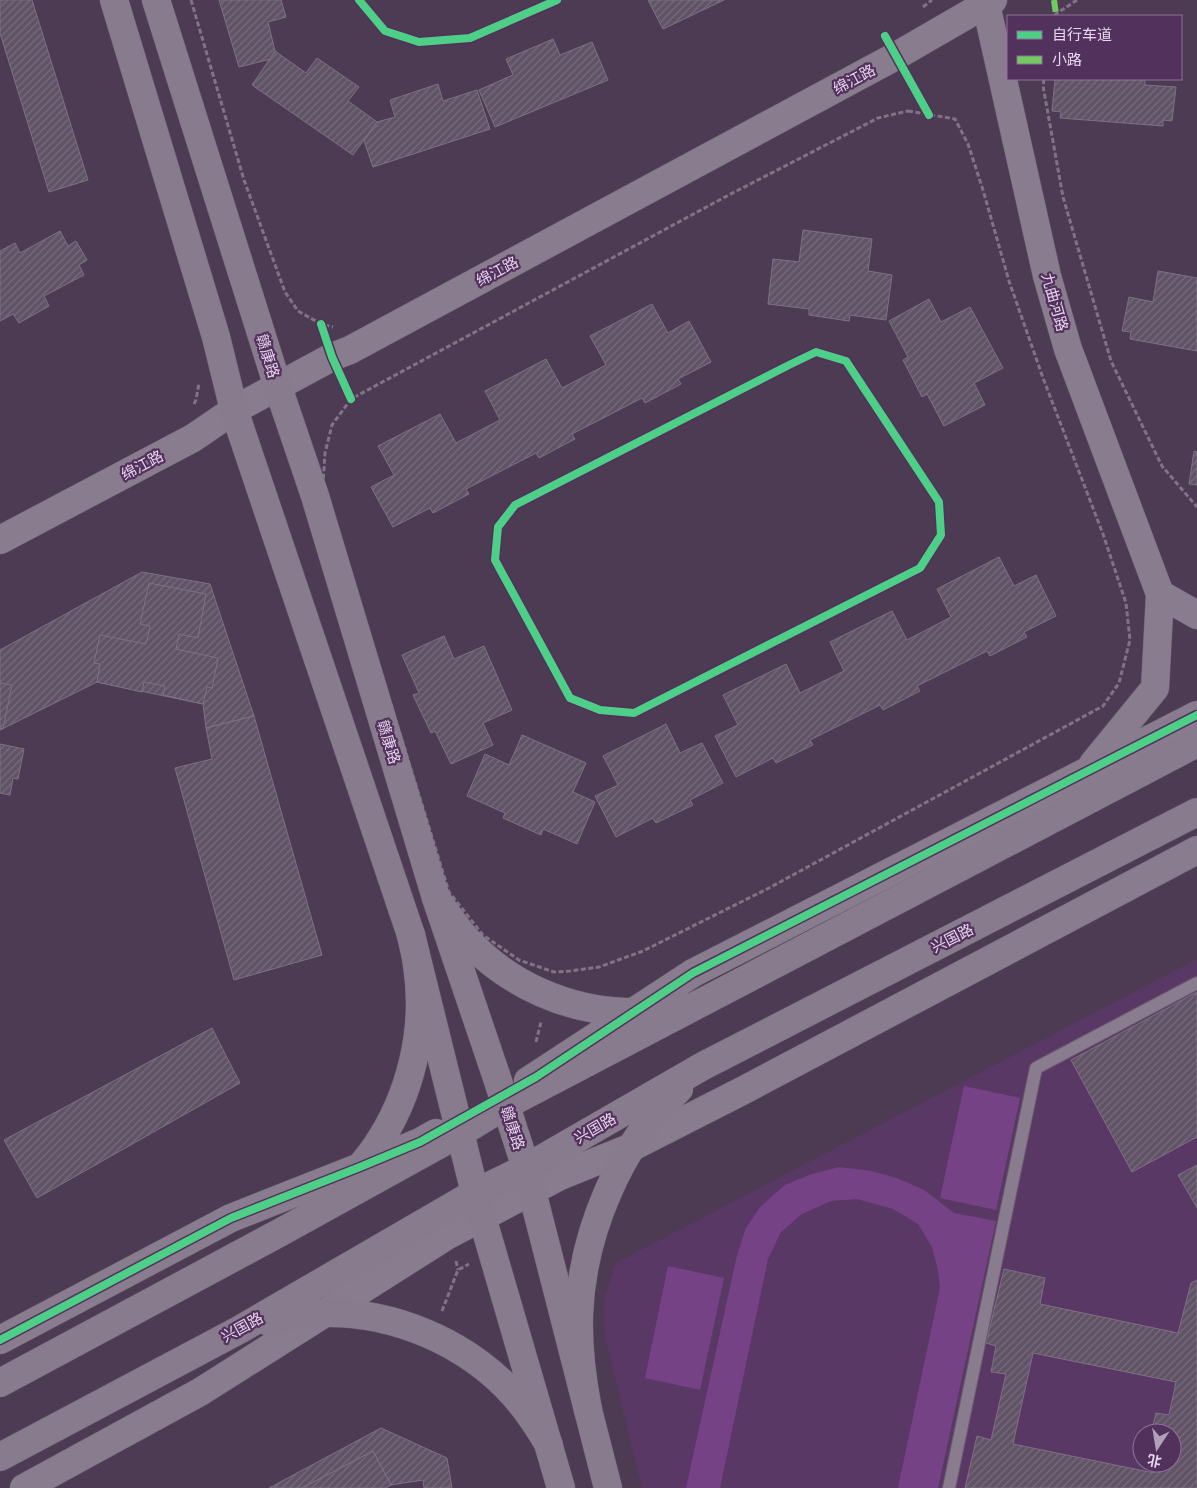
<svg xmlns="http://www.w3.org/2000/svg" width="1197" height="1488" font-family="'Source Serif 4','Noto Sans SC',serif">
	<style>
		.built { fill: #5a3865; fill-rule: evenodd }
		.grass { fill: #754286 }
		.building { fill: url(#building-hatch); stroke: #7f7084; fill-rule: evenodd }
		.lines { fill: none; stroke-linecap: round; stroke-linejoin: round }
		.service-casing { stroke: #695a6e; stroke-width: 14 }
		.tertiary-casing { stroke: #695a6e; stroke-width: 29 }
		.secondary-casing { stroke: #695a6e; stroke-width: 29 }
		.primary-casing { stroke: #695a6e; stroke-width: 29 }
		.path { stroke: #817385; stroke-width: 3; stroke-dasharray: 5 2.5; stroke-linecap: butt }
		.service { stroke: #897c8e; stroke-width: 12 }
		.tertiary { stroke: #897c8e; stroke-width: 28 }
		.secondary { stroke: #897b8e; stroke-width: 28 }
		.primary { stroke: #897b8e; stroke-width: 28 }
		.quiet { stroke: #71cb61; stroke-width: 6; stroke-dasharray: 12 6; stroke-linecap: butt }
		.cycleway-casing { stroke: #52315d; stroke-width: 11 }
		.cycleway { stroke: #4dcf88; stroke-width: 8 }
		.labels { text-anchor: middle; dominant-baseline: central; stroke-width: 4.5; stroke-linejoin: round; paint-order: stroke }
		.street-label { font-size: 15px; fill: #e8d5ef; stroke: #52315d }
	</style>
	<defs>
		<pattern id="building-hatch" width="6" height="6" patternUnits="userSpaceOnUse" patternTransform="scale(1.25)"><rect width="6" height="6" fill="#615366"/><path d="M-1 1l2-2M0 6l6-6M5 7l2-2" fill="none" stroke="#786b7c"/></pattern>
	</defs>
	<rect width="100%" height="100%" fill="#4d3b53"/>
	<!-- built -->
	<path class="built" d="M 1197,959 L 1197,1488 L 642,1488 L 605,1337 L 604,1300 L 616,1263 ZM 1142,1433 L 1172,1433 L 1172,1463 L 1142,1463 Z"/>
	<!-- grass -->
	<g class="grass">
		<polygon points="964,1086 1020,1098 996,1210 940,1198"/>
		<polygon points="839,1167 871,1171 897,1178 924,1190 954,1213 996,1221 938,1488 898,1488 940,1288 938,1270 932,1247 918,1224 893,1209 857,1199 831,1201 802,1214 781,1232 768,1259 720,1488 686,1488 737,1255 746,1228 761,1206 785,1185 812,1174"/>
		<polygon points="668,1266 724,1278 700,1390 645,1378"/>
	</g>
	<!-- building -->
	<g class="building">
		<polygon points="4,0 32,0 88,180 49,192 0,33 0,1"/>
		<polygon points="219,0 281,0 286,17 268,22 275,51 271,59 239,67"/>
		<polygon points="648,0 724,0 663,29"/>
		<polygon points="553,39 560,55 592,42 608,80 495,127 479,90 513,75 506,59"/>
		<polygon points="275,51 306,73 317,58 359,87 348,101 377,122 353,155 252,85"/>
		<polygon points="1055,79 1145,79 1145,85 1176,87 1172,121 1163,120 1163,126 1060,118 1061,112 1052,111"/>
		<polygon points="438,84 443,101 477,90 490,129 373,167 364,141 377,122 395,117 390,100"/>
		<polygon points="803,230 872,239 868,271 892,275 886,320 850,315 849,321 809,315 809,309 768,304 773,259 799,262"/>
		<polygon points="60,231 68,246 76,241 87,260 79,265 84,275 44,296 49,306 19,323 13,314 0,321 0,251 15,243 20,253"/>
		<polygon points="1158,271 1197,278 1197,351 1130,339 1131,332 1122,331 1129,297 1153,302"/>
		<polygon points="929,299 941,322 970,307 1003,368 974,383 985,405 944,426 927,394 922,397 903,360 908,357 889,321"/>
		<polygon points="652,304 668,333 689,321 711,362 678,379 681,384 645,403 642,398 572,434 575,439 539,458 536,453 466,489 469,494 433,513 430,508 393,527 371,487 394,475 378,446 440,414 456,443 500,420 485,391 546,359 562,388 606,365 590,336"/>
		<polygon points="1194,451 1197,452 1197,485 1189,484"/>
		<polygon points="999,557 1014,586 1036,575 1056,616 1024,632 1027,637 990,656 987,651 917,686 920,691 883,710 880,705 810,740 813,745 776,763 773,758 736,777 715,736 738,725 723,695 786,664 800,693 844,671 830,642 892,611 907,640 951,617 937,589"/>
		<polygon points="142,572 210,584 254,716 206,728 203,704 97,682 0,730 0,650"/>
		<polygon points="149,583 206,594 198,638 179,634 176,649 218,658 212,688 207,687 203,704 163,695 165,686 144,682 142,692 97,682 100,664 94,663 100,635 146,644 150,626 140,624"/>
		<polygon points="444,636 454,659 484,646 512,710 483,723 493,745 451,764 435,731 431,733 413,695 419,693 402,655"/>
		<polygon points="0,683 12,685 3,729 0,728"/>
		<polygon points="254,716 322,955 234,980 175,768 212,759 206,728"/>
		<polygon points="666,724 680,753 702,743 723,783 690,800 693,805 656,823 653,818 616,837 595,796 618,785 603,756"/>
		<polygon points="522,735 586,763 573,792 595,802 577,844 543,829 541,835 503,818 505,813 467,796 485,754 509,765"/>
		<polygon points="0,744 24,749 18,779 13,778 10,795 0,793"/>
		<polygon points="1197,992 1197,1137 1132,1172 1071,1060"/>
		<polygon points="212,1028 240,1083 37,1198 4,1140"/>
		<polygon points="1197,1165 1197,1208 1178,1175"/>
		<path d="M 1004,1269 L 1045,1278 L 1040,1304 L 1178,1333 L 1191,1283 L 1197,1280 L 1197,1488 L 965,1488 L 977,1436 L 991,1440 L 1006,1374 L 991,1372 L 996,1346 L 986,1343 ZM 1033,1353 L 1176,1382 L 1169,1415 L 1156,1413 L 1151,1433 L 1172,1433 L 1172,1463 L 1156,1463 L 1154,1473 L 1013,1444 Z"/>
		<polygon points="381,1428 447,1458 452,1488 424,1488 423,1480 391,1485 373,1451 302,1488 269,1488"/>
		<polygon points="373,1451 391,1485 386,1488 302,1488"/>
	</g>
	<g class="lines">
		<defs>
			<polyline id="service" points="949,1488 1036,1068 1197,983"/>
			<g id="tertiary">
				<polyline points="985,0 1047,276 1068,349 1160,594"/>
				<polyline points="0,540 193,438 234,410 332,357 350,350 896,56 993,0"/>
				<polyline points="1093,764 1155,688 1160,594 1197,615"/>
				<polyline points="528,1081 693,973 1197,715"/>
				<polyline points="0,1340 231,1218 360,1167 420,1142 436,1133"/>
				<polyline points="24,1488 200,1392 448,1235 560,1176 632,1147 742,1091 1197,850"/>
			</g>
			<g id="secondary">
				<polyline points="114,0 216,337 234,410 411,935 475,1193 561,1488"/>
				<polyline points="156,0 278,387 315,496 436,898 497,1078 526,1168 608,1488"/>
			</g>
			<g id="primary">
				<path d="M 436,898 C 447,914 457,930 471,944 C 511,985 567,1010 625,1012 C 644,1013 663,1009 682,1006"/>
				<path d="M 337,1192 C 351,1178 364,1164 375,1148 C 411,1096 427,1028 417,965 C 416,955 413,945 411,935"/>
				<path d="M 267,1321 C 286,1317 304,1314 323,1313 C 394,1311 467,1343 514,1395 C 528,1411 539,1428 549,1445"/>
				<polyline points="0,1383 281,1232 460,1133 506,1105 1197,743"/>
				<path d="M 588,1410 C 582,1379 578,1347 579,1315 C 582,1234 619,1145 679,1089"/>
				<polyline points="0,1457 239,1330 475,1193 526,1168 703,1066 1197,812"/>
			</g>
		</defs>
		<!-- service casing -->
		<use href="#service" class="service-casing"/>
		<!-- tertiary casing -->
		<use href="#tertiary" class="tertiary-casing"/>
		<!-- secondary casing -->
		<use href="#secondary" class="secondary-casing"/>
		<!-- primary casing -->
		<use href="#primary" class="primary-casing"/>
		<!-- path -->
		<g class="path">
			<polyline points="191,0 244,180 285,292 298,311 321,324 333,327"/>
			<polyline points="923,7 932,0"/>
			<polyline points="1055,16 1056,14 1077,0"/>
			<polyline points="1044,79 1043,86 1063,197 1111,361 1162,466 1197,507"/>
			<polygon points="908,111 955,119 968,144 983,190 1009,281 1043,378 1103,534 1126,603 1130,640 1119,683 1103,706 769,888 643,951 599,967 570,971 554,972 519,960 483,935 449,892 323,485 325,453 332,425 351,399 725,197 878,118"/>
			<polyline points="194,404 196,400 199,383"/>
			<polyline points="536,1042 541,1022"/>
			<polyline points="456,1261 458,1270"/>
			<polyline points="442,1311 458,1270 469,1264"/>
		</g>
		<!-- service -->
		<use href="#service" class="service"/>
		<!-- tertiary -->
		<use href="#tertiary" class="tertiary"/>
		<!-- secondary -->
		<use href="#secondary" class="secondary"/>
		<!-- primary -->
		<use href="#primary" class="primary"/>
		<!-- quiet -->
		<polyline class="quiet" points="1054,0 1056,14"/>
		<defs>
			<g id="cycleway">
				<polyline points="359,0 385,31 419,42 470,38 557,0"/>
				<polyline points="885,36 929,115"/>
				<polyline points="321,324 332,357 351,399"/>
				<polygon points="816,352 846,361 939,502 941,535 920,568 634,713 600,710 570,698 495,560 498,527 515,505 789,365"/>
				<polyline points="0,1340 231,1218 360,1167 420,1142 536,1077 693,973 1197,715"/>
			</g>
		</defs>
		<!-- cycleway casing -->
		<use href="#cycleway" class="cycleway-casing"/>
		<!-- cycleway -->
		<use href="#cycleway" class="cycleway"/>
	</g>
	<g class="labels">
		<!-- street labels -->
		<g class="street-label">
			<text transform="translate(854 79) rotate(-28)">绵江路</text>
			<text transform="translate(497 271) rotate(-28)">绵江路</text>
			<text transform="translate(1055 302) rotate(74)">九曲河路</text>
			<text transform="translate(268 356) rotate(73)">赣康路</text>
			<text transform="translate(142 465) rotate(-28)">绵江路</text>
			<text transform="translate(389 742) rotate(73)">赣康路</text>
			<text transform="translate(952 938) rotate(-27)">兴国路</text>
			<text transform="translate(513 1128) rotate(72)">赣康路</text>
			<text transform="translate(595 1128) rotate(-30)">兴国路</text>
			<text transform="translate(242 1327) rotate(-29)">兴国路</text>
		</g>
	</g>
	<!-- legend -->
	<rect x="1007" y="15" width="175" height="65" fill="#52315d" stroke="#8e7397"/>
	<rect x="1017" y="31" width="25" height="8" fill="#4dcf88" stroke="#8e7397"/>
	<text x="1052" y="40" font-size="15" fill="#e8d5ef">自行车道</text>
	<rect x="1017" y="56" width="25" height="8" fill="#71cb61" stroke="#8e7397"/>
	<text x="1052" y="65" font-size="15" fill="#e8d5ef">小路</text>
	<!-- north arrow -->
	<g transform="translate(1157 1448) rotate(192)"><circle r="24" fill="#52315d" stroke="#8e7397"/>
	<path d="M0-4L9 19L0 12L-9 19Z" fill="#b29fb8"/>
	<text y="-8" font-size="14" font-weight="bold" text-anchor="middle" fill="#e8d5ef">北</text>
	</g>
</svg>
